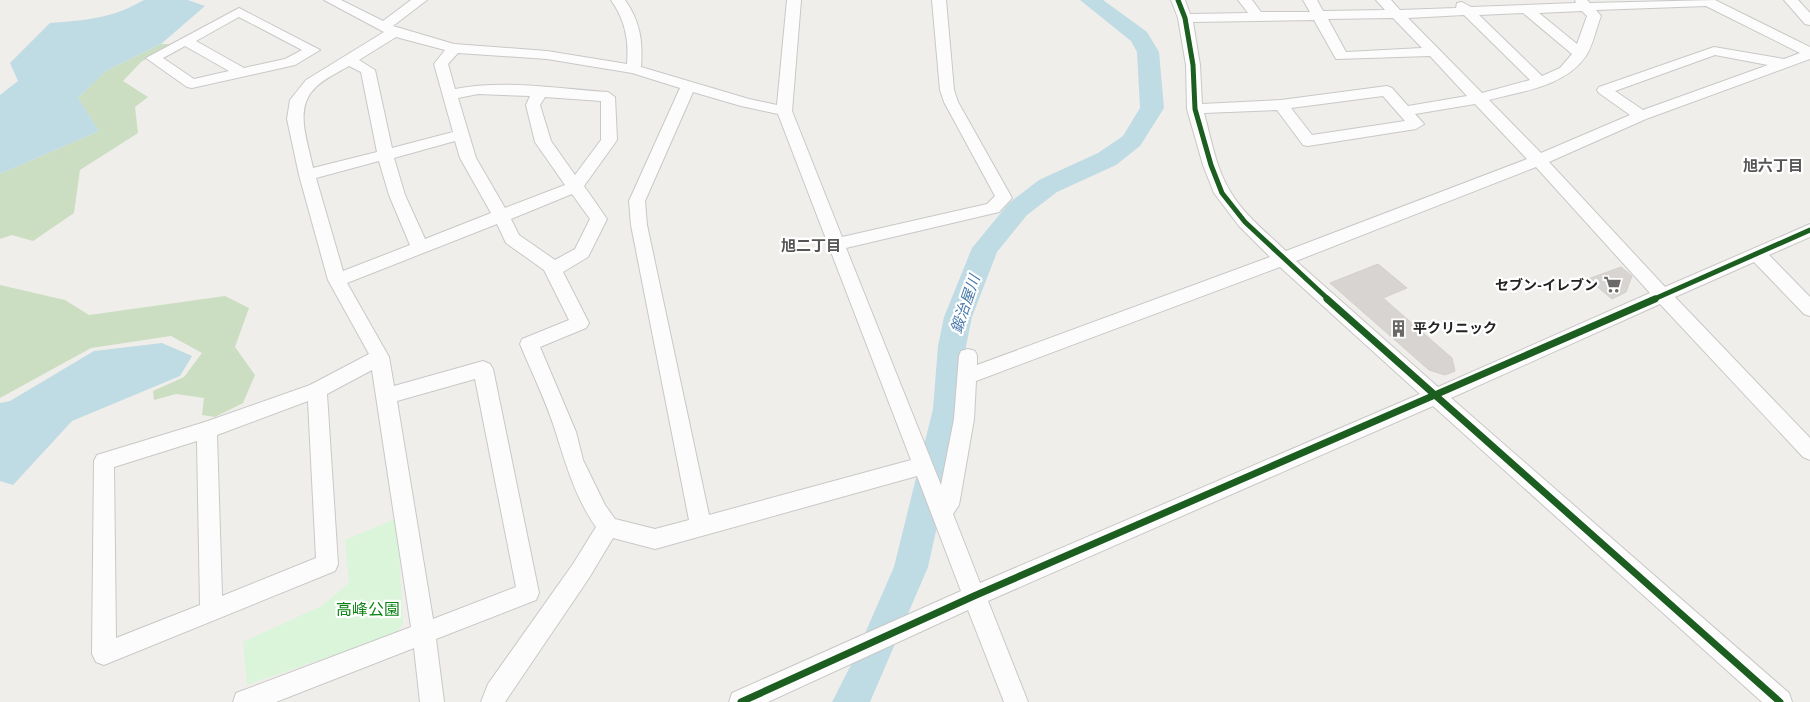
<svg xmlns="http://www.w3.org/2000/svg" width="1810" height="702" font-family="'PT Sans','Noto Sans JP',sans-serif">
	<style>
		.forest { fill: #cbdec1 }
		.park { fill: #daf5da }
		.water { fill: #bfdbe3 }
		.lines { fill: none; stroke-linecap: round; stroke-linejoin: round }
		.river { fill: #bfdbe3; fill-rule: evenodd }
		.building { fill: #d7d4d2; stroke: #d3d0cc }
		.minor-casing { stroke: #c9c8c7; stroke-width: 2 }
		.minor { fill: #fdfcfc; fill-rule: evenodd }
		.cycleway-far1-casing { stroke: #fff; stroke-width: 8 }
		.cycleway-casing { stroke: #fff; stroke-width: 10 }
		.cycleway-far1 { stroke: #1b5e20; stroke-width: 5 }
		.cycleway { stroke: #1b5e20; stroke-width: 7 }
		.labels { text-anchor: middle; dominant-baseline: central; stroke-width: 4.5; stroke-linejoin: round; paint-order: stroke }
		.poi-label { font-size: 14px; font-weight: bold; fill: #222; stroke: #fff; text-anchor: end }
		.neighbourhood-label { font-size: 15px; font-weight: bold; fill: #555; stroke: #fff }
		.water-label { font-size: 15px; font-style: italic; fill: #4a7aab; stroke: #fff }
		.near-park-label { font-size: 16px; fill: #0c8416; stroke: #fff }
	</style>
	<rect width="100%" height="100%" fill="#f0eeeb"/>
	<!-- forest -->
	<g class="forest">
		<polygon points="161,44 170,44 141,62 123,81 148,97 135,107 138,133 80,170 74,213 33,241 12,235 0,239 0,174 99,131 78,98 106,71"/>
		<polygon points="0,285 65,300 89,315 225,296 249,308 235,347 255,375 243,403 215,417 202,415 204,398 176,394 154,400 153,391 184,377 202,353 171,336 91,348 0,398"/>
	</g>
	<!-- park -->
	<polygon class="park" points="397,518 403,624 395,634 247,685 243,642 321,606 349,583 345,540"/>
	<!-- water -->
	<g class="water">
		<path d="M 144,0 L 188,0 L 205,6 L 161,44 L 106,71 L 78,98 L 99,131 L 0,174 L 0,95 L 18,81 L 10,63 L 50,23 C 86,20 111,19 144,0 Z"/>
		<polygon points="162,343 192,356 180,376 72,421 13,485 0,481 0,403 10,401 94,351"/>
	</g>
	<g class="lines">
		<!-- river -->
		<polygon class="river" points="1080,0 1103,0 1147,32 1159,52 1164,108 1140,146 1116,165 1057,192 1027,215 997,252 972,317 966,346 963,409 928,567 870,702 832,702 852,663 894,567 933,409 938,346 944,317 972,248 1009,203 1039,180 1098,153 1123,136 1140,108 1137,52 1131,41"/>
	</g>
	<!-- building -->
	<g class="building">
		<polygon points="1378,264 1407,288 1383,298 1452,358 1455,371 1445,375 1429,370 1330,283"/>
		<polygon points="1621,267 1632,276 1626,292 1612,299 1588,279"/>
	</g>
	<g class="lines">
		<defs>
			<g id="minor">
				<path d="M 324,0 L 341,0 L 383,21 L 411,0 L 427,0 L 393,26 L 454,44 L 547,51 L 627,64 C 629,39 625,20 611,0 L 625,0 C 640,21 643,41 641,67 L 749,99 L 777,105 L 787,0 L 801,0 L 792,111 L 842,237 L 987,204 L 995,196 L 944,102 L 940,90 L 932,0 L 946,0 L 954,90 L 958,102 L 1012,198 L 999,212 L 846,248 L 941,485 L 954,419 L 959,356 L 961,351 L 968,349 L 975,351 L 977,356 L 977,365 L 1270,257 L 1239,226 L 1214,193 L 1203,165 L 1187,109 L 1186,65 L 1178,18 L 1171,0 L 1185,0 L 1190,14 L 1248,13 L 1238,0 L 1252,0 L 1261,12 L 1310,12 L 1303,0 L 1317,0 L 1323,11 L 1385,10 L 1376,0 L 1391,0 L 1400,10 L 1456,8 L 1457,3 L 1462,2 L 1471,7 L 1576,3 L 1575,0 L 1587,0 L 1590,3 L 1715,0 L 1810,47 L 1810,59 L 1646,119 L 1549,162 L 1665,287 L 1810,224 L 1810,237 L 1769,255 L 1810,297 L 1810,316 L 1804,314 L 1754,262 L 1675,297 L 1810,438 L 1810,460 L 1803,457 L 1660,304 L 1451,398 L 1789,693 L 1792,702 L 1762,702 L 1433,406 L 988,601 L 1028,702 L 1004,702 L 968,610 L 768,702 L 729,702 L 732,693 L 961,591 L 917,476 L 655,549 L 613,538 L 589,578 L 505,702 L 481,702 L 488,684 L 573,564 L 596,527 C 576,499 566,465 556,433 C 547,403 532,373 520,344 L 522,339 L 569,320 L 544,270 L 506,243 L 497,224 L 347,283 L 389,357 L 394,386 L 483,361 L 490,364 L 493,369 L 539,593 L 536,600 L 436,639 L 444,702 L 420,702 L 414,648 L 276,702 L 233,702 L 236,693 L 411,627 L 372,370 L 327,394 L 338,564 L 335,571 L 104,665 L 96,662 L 92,654 L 94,461 L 97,455 L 205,422 L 310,385 L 369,354 L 328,280 L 299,175 L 287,119 L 290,100 L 306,80 L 384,32 ZM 1706,6 L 1800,53 L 1784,59 L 1714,47 L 1599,87 L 1597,90 L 1599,93 L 1630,115 L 1541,153 L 1489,100 C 1523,91 1564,87 1586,56 C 1593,45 1596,29 1601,16 L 1596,10 ZM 1582,11 L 1587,16 L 1577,44 L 1539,13 ZM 1523,13 L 1572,54 L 1560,68 L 1542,76 L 1479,15 ZM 1464,15 L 1530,80 L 1482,93 L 1408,18 ZM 1393,18 L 1422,48 L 1346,52 L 1328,19 ZM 1314,20 L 1336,59 L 1430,56 L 1467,96 L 1408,106 L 1392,88 L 1387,86 L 1281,100 L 1202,104 L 1200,65 L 1193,22 ZM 396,37 L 445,50 L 434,64 L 453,132 L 392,148 L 375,70 L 359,60 ZM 458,53 L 547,59 L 632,73 L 680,88 L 629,201 L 631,225 L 689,520 L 655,529 L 615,519 L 605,505 L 583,460 L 576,432 L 540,347 L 586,328 L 589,323 L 563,272 L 588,257 L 607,219 L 584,186 L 617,140 L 615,97 L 608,92 C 558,89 504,79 455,89 L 448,64 ZM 1715,55 L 1768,65 L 1643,110 L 1615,91 ZM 349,66 L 361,72 L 377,152 L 313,168 C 308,141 293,108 316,87 C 325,78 339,72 349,66 ZM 693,92 L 741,106 L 778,114 L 911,460 L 709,515 L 647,225 L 645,201 ZM 478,94 L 530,96 L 526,105 L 535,142 L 565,185 L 505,208 L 476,158 L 458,98 ZM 1383,96 L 1405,121 L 1312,135 L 1291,108 ZM 545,97 L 601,101 L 601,140 L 575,175 L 551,141 L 540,105 ZM 1475,104 L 1527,159 L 1286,251 C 1267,233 1243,214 1230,191 C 1216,169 1211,138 1204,113 L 1277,110 L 1303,145 L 1308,146 L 1416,129 L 1424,124 L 1415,114 ZM 455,141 L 460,158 L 491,213 L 425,239 L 405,195 L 394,158 ZM 379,161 L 389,195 L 410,245 L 343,271 L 316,178 ZM 1536,167 L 1650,293 L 1438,387 L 1296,261 ZM 572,194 L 590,219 L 575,249 L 555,260 L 519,235 L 511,219 ZM 1280,267 L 1420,394 L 980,583 L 953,514 L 959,505 L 974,419 L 976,381 ZM 475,379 L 516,587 L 433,619 L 397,401 ZM 308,401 L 316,558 L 222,596 L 217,435 ZM 197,441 L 200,605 L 116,638 L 114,467 Z"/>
				<polygon points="1784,0 1798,0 1810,13 1810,25 1805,24"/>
				<path d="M 239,8 L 320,50 L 295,65 L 192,88 L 187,87 L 146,58 ZM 239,17 L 302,50 L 285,59 L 244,68 L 196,41 ZM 185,46 L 229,71 L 194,79 L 163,58 Z"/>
			</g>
		</defs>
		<!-- minor casing -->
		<use href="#minor" class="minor-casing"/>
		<!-- minor -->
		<use href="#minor" class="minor"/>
		<defs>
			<g id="cycleway-far1">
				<polyline points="1178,0 1185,18 1193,65 1195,109 1211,165 1222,193 1245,222 1329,300"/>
				<polyline points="1652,300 1810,230"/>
			</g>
			<g id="cycleway">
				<polyline points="1327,299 1780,702"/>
				<polyline points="741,702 974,596 1655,299"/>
			</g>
		</defs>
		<!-- cycleway-far1 casing -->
		<use href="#cycleway-far1" class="cycleway-far1-casing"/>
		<!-- cycleway casing -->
		<use href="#cycleway" class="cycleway-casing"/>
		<!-- cycleway-far1 -->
		<use href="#cycleway-far1" class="cycleway-far1"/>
		<!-- cycleway -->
		<use href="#cycleway" class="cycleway"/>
	</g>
	<!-- icons -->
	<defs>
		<symbol id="supermarket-bare" viewBox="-9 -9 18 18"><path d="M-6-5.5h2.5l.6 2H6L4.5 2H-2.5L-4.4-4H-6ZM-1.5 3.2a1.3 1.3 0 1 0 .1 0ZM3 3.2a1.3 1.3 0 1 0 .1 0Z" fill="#6a6968" stroke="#fff" stroke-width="2.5" paint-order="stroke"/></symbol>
		<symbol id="building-bare" viewBox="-9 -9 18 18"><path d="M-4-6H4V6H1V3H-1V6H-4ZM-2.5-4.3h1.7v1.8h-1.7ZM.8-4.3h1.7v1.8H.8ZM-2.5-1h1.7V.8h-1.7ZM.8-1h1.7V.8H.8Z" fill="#6a6968" stroke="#fff" stroke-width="2.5" paint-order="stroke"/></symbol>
	</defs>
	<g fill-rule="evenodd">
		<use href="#supermarket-bare" x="1600" y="272" width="25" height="25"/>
		<use href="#building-bare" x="1386" y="316" width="25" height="25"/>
	</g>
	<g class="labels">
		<!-- poi labels -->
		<g class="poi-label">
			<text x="1598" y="285">セブン-イレブン</text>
			<text x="1413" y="328" text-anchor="start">平クリニック</text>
		</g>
		<!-- neighbourhood labels -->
		<g class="neighbourhood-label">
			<text x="1773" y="165">旭六丁目</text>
			<text x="811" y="245">旭二丁目</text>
		</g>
		<!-- water labels -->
		<g class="water-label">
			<text transform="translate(965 304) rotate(-71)">鍛治屋川</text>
		</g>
		<!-- near-park labels -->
		<g class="near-park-label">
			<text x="368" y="609">高峰公園</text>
		</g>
	</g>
</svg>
